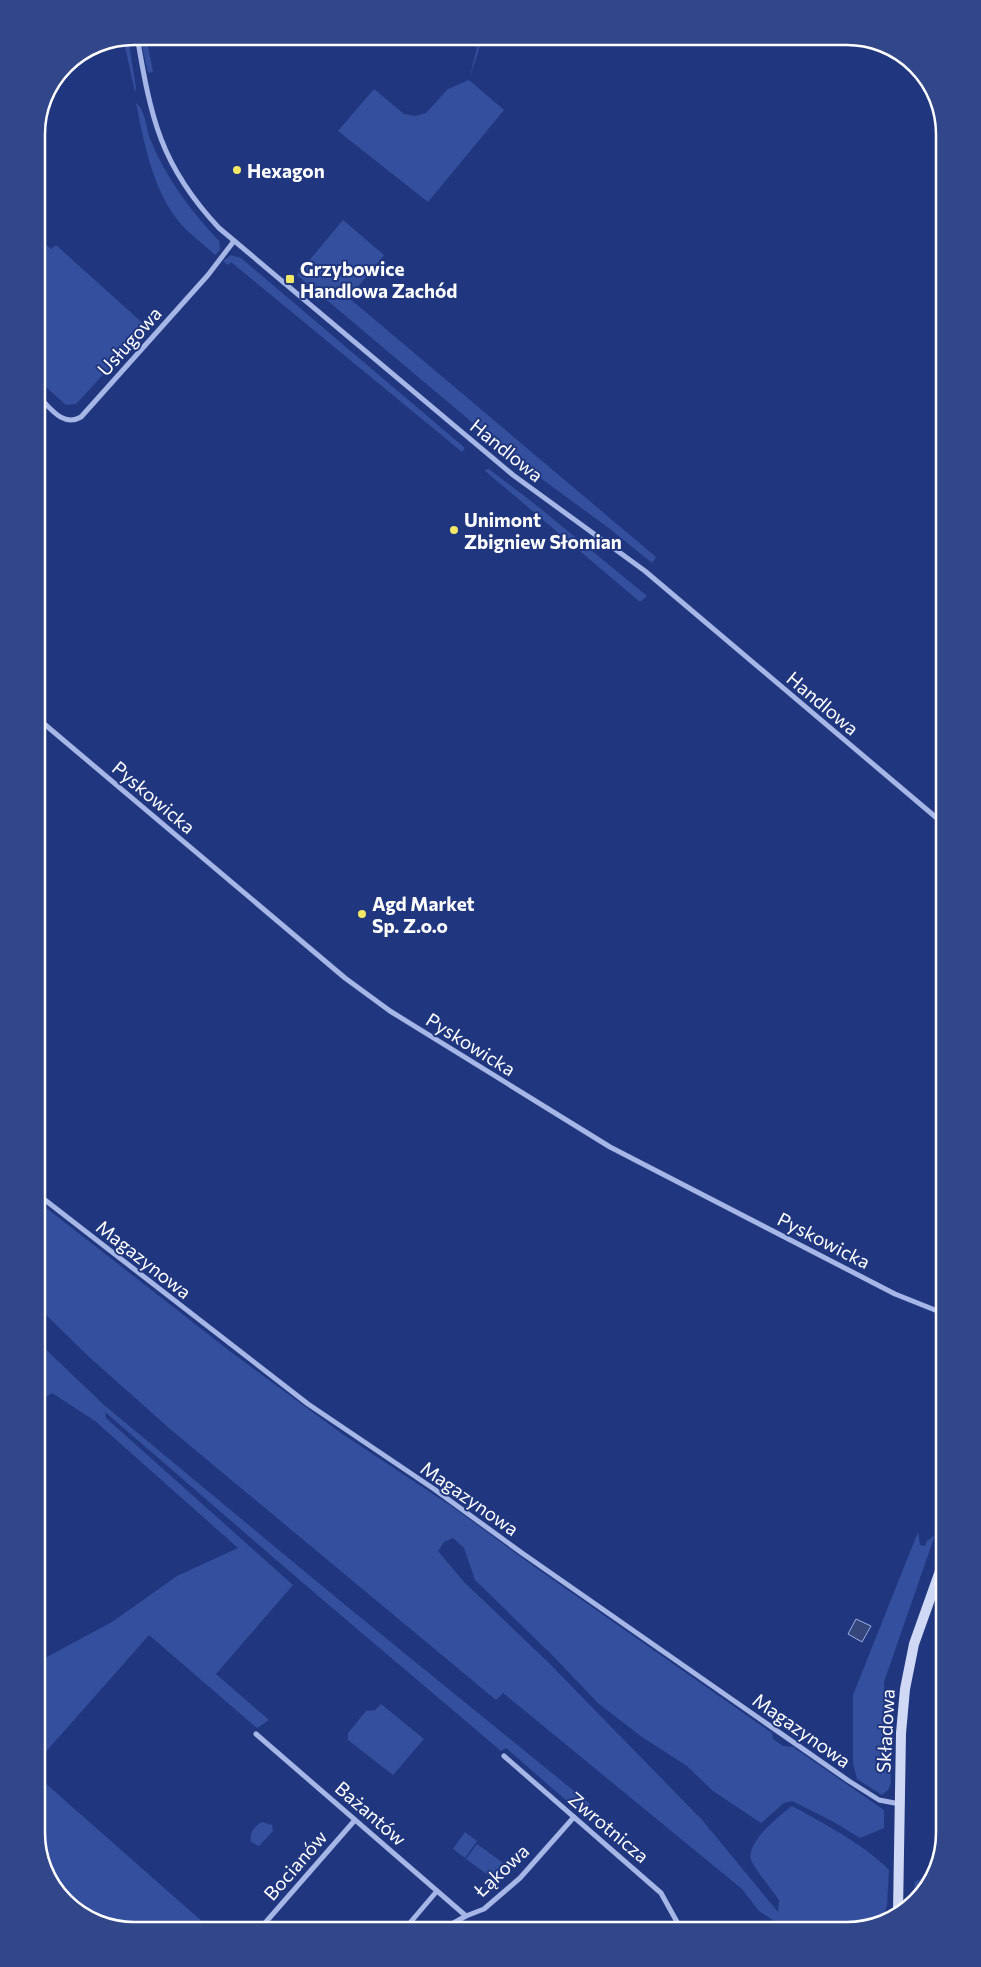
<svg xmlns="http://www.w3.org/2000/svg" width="981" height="1967" font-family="Commissioner,sans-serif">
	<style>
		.green { fill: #344f9d }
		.water { fill: #35467b; stroke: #99aee9 }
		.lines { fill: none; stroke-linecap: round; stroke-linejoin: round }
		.street { stroke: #a5b6e7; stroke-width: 5 }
		.secondary { stroke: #cfd9f6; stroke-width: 10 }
		.poi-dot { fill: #f4e766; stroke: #20377f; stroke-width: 2 }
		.labels { text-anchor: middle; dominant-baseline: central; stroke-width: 4; stroke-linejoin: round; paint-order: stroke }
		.poi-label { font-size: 19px; font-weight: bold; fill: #fff; stroke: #20377f; text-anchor: start }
		.street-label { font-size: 19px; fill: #fff; stroke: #20377f }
		.rim { fill: none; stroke: #fff; stroke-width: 2.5 }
	</style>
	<rect width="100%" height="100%" fill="#20377f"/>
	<!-- green -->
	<g class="green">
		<polygon points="140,36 146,36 153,72 148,73"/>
		<polygon points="480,36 483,36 469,80 504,110 428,202 338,131 374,89 404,114 415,116 426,113 448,89 469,80"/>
		<polygon points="128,37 136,88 135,92 123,38"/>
		<path d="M 136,103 C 146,111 146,128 150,139 C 166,178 190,210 219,241 L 220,250 L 215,255 C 203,243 186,232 176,218 C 152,186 144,142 136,103 Z"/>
		<polygon points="343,220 384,255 349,298 656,557 652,563 610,529 524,466 297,275"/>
		<polygon points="36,236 51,249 56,245 147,327 76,404 66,405 36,378"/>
		<polygon points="231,255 241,258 465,448 462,452 231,262 228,265 223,261"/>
		<polygon points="489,469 536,505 647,596 640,602 484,470"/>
		<path d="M 36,1200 L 231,1352 L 341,1433 L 454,1508 L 532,1565 L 772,1733 L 773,1739 L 783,1746 L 793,1747 L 884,1810 L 884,1828 L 860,1838 L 832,1821 L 792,1801 L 784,1803 L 761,1823 L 713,1791 L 687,1766 L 642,1737 L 599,1704 L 552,1655 L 475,1580 L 464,1548 L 453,1538 L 444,1542 L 438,1551 L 464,1582 L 548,1662 L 703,1821 L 778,1912 L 779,1900 C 770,1887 759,1875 752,1862 C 743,1844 779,1816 792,1806 C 823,1823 865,1845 889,1870 L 887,1905 L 882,1924 L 847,1931 L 790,1931 L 759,1911 L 742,1889 L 503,1693 L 496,1700 L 170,1429 L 87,1355 L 36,1305 Z"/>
		<polygon points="36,1340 104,1405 344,1604 590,1804 582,1814 506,1748 501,1751 310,1589 105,1412 106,1418 293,1585 216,1674 269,1720 257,1728 149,1635 36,1763 36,1672 45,1658 112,1622 177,1576 238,1548 95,1421 52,1393 36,1403"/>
		<polygon points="918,1532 920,1545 925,1546 927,1541 935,1535 884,1682 884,1742 889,1746 891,1783 888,1790 882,1795 857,1779 853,1763 853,1695"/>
		<polygon points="381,1704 424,1739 393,1775 348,1740 348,1733 366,1711 375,1710"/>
		<polygon points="36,1775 213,1931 128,1931 80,1914 44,1870 36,1833"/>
		<path d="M 262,1822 L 272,1825 L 273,1831 L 259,1846 L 251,1842 C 249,1833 254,1826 262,1822 Z"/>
		<polygon points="465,1832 477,1841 465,1858 453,1849"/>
		<polygon points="477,1844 506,1865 495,1880 466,1859"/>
		<polygon points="933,1873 928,1887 912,1901 915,1882"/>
	</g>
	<!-- water -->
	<polygon class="water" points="856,1619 871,1626 862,1642 848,1634"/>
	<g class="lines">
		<!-- street -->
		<g class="street">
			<path d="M 137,36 C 151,118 160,165 219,228 L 513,475 L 645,571 L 945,825"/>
			<path d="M 36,394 C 49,406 62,428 81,417 L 208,275 L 234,241"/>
			<polyline points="36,717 345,978 390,1011 610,1147 895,1294 945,1314"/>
			<polyline points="36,1193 308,1404 434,1489 522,1553 849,1781 879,1800 900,1804"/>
			<polyline points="256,1734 466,1916"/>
			<polyline points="504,1756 661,1893 682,1931"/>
			<polyline points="258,1931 355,1820"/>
			<polyline points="403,1931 437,1891"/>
			<polyline points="439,1931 466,1916 484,1909 520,1878 574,1817"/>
		</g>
		<!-- secondary -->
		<polyline class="secondary" points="898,1912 901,1733 905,1689 914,1644 945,1557"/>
	</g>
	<!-- markers -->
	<g class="poi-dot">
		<circle cx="237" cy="170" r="5"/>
		<rect x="285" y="274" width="10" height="10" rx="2.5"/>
		<circle cx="454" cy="530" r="5"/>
		<circle cx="362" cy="914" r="5"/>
	</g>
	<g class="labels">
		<!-- poi labels -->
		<g class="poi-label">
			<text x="247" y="170">Hexagon</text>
			<text x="300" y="268">Grzybowice<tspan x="300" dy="22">Handlowa Zachód</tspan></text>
			<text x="464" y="519">Unimont<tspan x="464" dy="22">Zbigniew Słomian</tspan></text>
			<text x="372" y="903">Agd Market<tspan x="372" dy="22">Sp. Z.o.o</tspan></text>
		</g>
		<!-- street labels -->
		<g class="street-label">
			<text transform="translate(129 341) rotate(-48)">Usługowa</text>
			<text transform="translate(507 450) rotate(39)">Handlowa</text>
			<text transform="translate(823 703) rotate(40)">Handlowa</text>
			<text transform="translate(154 797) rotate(40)">Pyskowicka</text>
			<text transform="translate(471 1044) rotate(32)">Pyskowicka</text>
			<text transform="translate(824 1240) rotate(27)">Pyskowicka</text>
			<text transform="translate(144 1259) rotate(38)">Magazynowa</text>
			<text transform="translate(470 1498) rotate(35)">Magazynowa</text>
			<text transform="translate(802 1730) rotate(35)">Magazynowa</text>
			<text transform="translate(885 1731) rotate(-87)">Składowa</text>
			<text transform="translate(371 1813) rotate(41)">Bażantów</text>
			<text transform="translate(609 1827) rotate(40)">Zwrotnicza</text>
			<text transform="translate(295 1865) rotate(-49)">Bocianów</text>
			<text transform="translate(501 1870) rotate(-43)">Łąkowa</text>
		</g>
	</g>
	<!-- crop -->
	<path d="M0 0H981V1967H0ZM134 45H847A89 89 0 0 1 936 134V1833A89 89 0 0 1 847 1922H134A89 89 0 0 1 45 1833V134A89 89 0 0 1 134 45Z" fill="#324789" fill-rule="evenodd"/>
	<path class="rim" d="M134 45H847A89 89 0 0 1 936 134V1833A89 89 0 0 1 847 1922H134A89 89 0 0 1 45 1833V134A89 89 0 0 1 134 45Z"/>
</svg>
